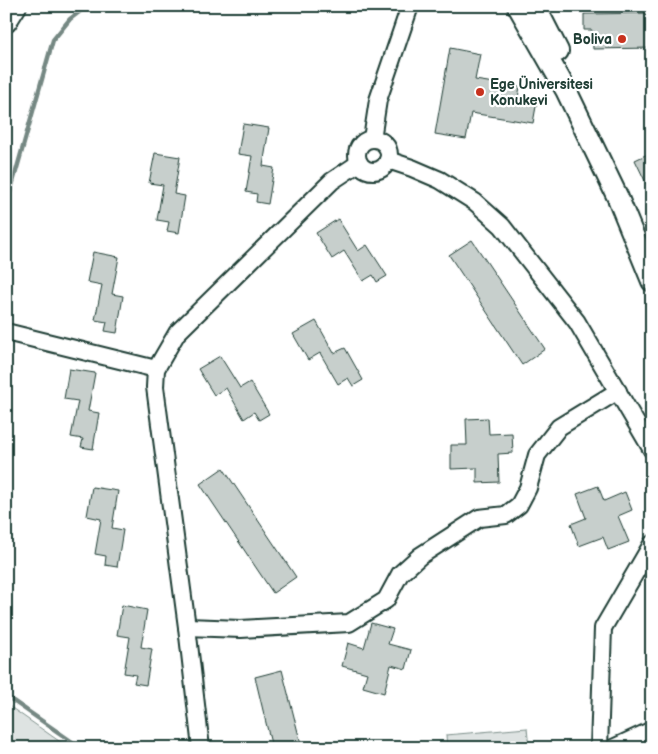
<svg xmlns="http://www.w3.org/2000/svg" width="658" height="754" font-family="'Balsamiq Sans',sans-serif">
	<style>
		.green { fill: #dee3e2; stroke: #7e908b }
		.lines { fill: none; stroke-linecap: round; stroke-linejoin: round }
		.stream { stroke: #758883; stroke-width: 4.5 }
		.building { fill: #c7cfcc; stroke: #1f3d34 }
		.minor-casing { stroke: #1f3d34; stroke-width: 20 }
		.major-casing { stroke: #1f3d34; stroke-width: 24 }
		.minor { stroke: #fff; stroke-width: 16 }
		.major { stroke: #fff; stroke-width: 20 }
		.poi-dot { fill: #c8321e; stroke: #fff; stroke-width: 2 }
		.labels { text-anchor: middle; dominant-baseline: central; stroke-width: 4.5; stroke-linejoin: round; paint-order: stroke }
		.poi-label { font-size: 14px; font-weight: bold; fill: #1f3d34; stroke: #fff; text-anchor: end }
	</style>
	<rect width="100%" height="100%" fill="#fff"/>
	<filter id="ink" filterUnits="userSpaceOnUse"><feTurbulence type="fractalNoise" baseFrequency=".02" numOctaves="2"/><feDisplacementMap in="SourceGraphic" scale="10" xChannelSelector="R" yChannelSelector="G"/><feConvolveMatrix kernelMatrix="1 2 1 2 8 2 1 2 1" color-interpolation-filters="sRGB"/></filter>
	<g filter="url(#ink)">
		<!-- green -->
		<g class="green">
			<polygon points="6,704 69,748 6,748"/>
			<polygon points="527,728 529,748 447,748 446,735"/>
		</g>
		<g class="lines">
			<!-- stream -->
			<g class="stream">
				<polyline points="6,207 53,40 70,19 87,6"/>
				<polyline points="6,696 81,748"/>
			</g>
		</g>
		<!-- building -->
		<g class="building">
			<polygon points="652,13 652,48 593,49 592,30 584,30 584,14"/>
			<polygon points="450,48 480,54 475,80 520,87 518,97 537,101 533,123 471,113 466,139 435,134"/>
			<polygon points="243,124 269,128 263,166 274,168 268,204 256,202 257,194 246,192 252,156 238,154"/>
			<polygon points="652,152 652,182 647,185 635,160"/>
			<polygon points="155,153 180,157 174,194 185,196 179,233 167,231 169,222 157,220 163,185 149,183"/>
			<polygon points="338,219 358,251 367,245 387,276 377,282 373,275 363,281 344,251 332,259 316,233"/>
			<polygon points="472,240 545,349 522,365 449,255"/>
			<polygon points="93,252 119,257 112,294 123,296 117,333 105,331 107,322 95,320 102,285 87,282"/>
			<polygon points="316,321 334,353 345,348 363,380 353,386 348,378 338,384 320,353 308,360 293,334"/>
			<polygon points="220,356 240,388 250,382 269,414 259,420 254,412 244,419 226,388 214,395 198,369"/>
			<polygon points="69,369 95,373 88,411 99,413 93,449 81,447 83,439 71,437 78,401 64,399"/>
			<polygon points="488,418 489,434 512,433 513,453 498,454 499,482 477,483 477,468 451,469 451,445 467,445 466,419"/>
			<polygon points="223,468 296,577 273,593 200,484"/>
			<polygon points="598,486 604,501 625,492 632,510 618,516 629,542 608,550 603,537 579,546 571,524 586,518 577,494"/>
			<polygon points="92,487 118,491 112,528 123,530 117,567 105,565 106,556 95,554 101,519 87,516"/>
			<polygon points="122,605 147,610 141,647 152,649 146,685 134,683 136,675 124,673 130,637 117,635"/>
			<polygon points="371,623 393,629 388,644 411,650 406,669 391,665 384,693 363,687 367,673 342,666 348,643 364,648"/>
			<polygon points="282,670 302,748 272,748 255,677"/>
		</g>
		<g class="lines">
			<defs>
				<g id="minor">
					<circle cx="373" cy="155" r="16"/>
					<polyline points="372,139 378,100 410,6"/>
					<polyline points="388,160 412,168 440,180 475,202 502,226 577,322 652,450"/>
					<polyline points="6,332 156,369"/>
					<polyline points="187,627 241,629 349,623 386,600 400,574 420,556 479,518 506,515 519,505 528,488 537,455 559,427 618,391"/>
					<polyline points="201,748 187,627 155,387 156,369 177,333 332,181 359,163"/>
					<polyline points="599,748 603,628 652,544"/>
					<polyline points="613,748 652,730"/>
				</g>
				<g id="major">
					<polyline points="518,6 566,90 618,198 652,281"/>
					<polyline points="535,6 558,51"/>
					<polyline points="6,22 16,6"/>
				</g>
			</defs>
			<!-- minor casing -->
			<use href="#minor" class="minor-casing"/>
			<!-- major casing -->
			<use href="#major" class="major-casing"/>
			<!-- minor -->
			<use href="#minor" class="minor"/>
			<!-- major -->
			<use href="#major" class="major"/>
		</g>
	</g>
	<!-- markers -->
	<g class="poi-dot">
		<circle cx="622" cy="39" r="5"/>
		<circle cx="480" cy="92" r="5"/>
	</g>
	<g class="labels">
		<!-- poi labels -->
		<g class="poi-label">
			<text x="612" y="39">Boliva</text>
			<text x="490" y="84" text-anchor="start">Ege Üniversitesi<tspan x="490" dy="16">Konukevi</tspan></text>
		</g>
	</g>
	<!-- margin -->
	<rect width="658" height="754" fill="none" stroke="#fff" stroke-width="25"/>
	<rect x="12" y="12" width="633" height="729" fill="none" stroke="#1f3d34" stroke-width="2" filter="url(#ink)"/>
</svg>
